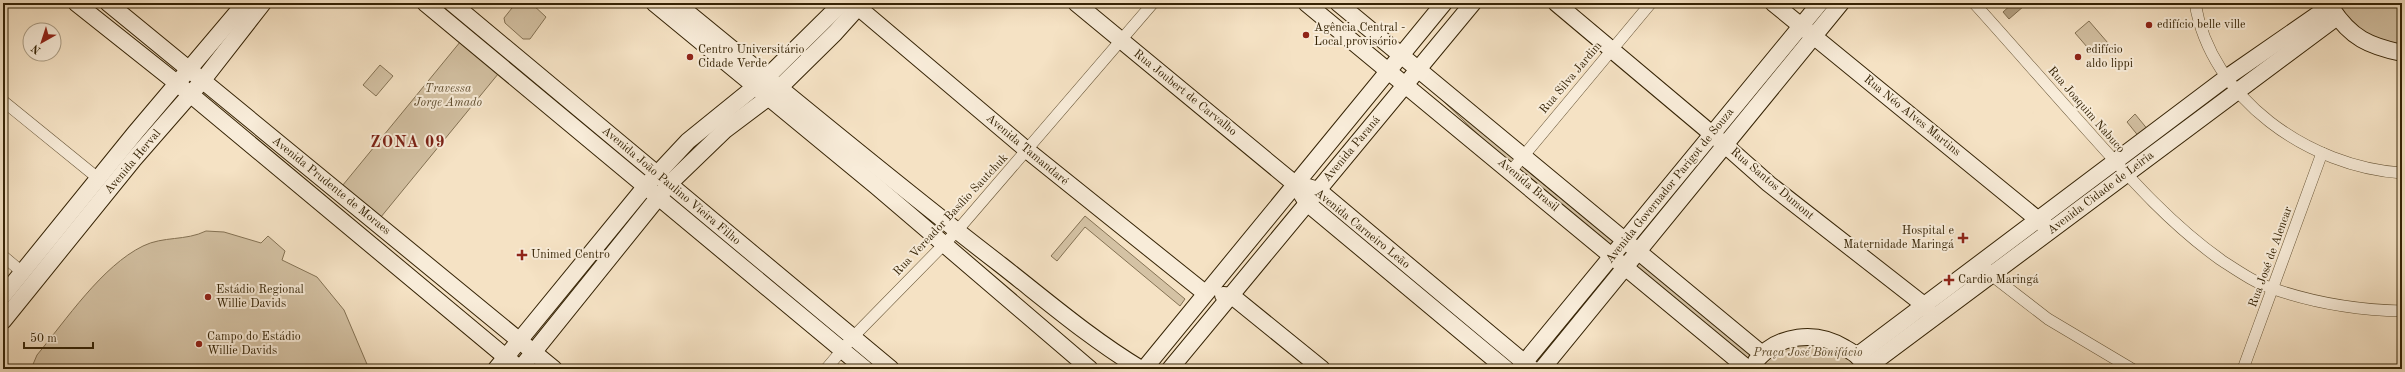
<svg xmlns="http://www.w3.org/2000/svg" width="2405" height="372" font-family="'Old Standard TT',serif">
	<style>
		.green { fill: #d4c2a4; stroke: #847254 }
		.water { fill: #b4a183; stroke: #816f51 }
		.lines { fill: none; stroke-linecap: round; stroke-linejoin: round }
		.street-casing { stroke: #655335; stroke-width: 12 }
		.secondary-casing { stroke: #352305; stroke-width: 18 }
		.street { stroke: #f8ecd9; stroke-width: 11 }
		.secondary { stroke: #f8ecd9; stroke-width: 16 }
		.poi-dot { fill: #8f2418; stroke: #f8ecd9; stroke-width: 1.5 }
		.labels { text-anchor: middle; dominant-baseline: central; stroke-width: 4; stroke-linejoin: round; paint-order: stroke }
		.poi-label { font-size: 12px; fill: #352305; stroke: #f8ecd9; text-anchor: start }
		.street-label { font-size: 12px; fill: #352305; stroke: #f8ecd9 }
		.park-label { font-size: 12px; font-style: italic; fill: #5d4b2d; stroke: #f8ecd9 }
		.district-label { font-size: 16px; font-weight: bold; letter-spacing: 1px; fill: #7a1f14; stroke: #f8ecd9 }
	</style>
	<rect width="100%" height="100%" fill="#f5e2c4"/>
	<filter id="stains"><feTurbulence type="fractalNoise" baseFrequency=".005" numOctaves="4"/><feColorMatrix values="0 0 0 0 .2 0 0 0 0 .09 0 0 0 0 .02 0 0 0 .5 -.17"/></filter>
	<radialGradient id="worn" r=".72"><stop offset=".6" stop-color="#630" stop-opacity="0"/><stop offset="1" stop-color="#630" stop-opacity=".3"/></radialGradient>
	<!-- green -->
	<g class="green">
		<polygon points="516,3 531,3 546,17 530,39 523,39 505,23 504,18"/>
		<polygon points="2329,3 2402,3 2402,53 2374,47"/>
		<polygon points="2089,21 2108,43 2094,55 2075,33"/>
		<polygon points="465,36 503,68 376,223 338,191"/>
		<polygon points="380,65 393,76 376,96 363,85"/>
		<polygon points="1415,74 1622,244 1615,252 1513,168"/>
		<polygon points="2135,114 2149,131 2140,138 2127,122"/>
		<polygon points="1085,216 1185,299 1180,306 1085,227 1057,261 1051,256"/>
		<path d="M 206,231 L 224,232 L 261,243 L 268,236 L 285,251 L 282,260 L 317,277 L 344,310 L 369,369 L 31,369 L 37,355 C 66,320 102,266 143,246 C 163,236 186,241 206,231 Z"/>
		<polygon points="1636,254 1762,354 1824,338 1865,369 1750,369 1629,263"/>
	</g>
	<!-- water -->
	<polygon class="water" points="2013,3 2022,3 2024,6 2009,19 2003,12"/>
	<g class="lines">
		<defs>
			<g id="street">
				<path d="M 1974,3 C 2012,45 2049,88 2087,130 C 2129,177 2169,223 2221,260 C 2238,271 2255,283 2274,289 C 2315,303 2359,310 2402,311"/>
				<path d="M 2195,3 C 2211,99 2309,167 2402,173"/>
				<polyline points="3,101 99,179"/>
				<polyline points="1511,171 1651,3"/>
				<polyline points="3,256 22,272"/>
				<polyline points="1983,262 1991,275 2048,319 2132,369"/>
				<polyline points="826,369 853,337 956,232 1153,3"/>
				<polyline points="2243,369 2322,153"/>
			</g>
			<g id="secondary">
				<polyline points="76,3 178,84 520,369 669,184 725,130 773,94 835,33 862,3"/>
				<polyline points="108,3 554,369"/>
				<polyline points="425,3 865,369"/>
				<polyline points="452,3 891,369"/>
				<polyline points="654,3 876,186 1090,369"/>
				<path d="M 676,3 C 784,91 890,180 1001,265 C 1047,301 1091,339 1141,369"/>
				<polyline points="853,3 1028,151 1205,293"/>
				<polyline points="1076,3 1295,184 1307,203 1506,369"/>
				<polyline points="1306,3 1748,369"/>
				<polyline points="1338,3 1762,354"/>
				<polyline points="1556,3 1725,145 1769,184 1924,305 1930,313"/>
				<polyline points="1773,3 2047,227"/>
				<path d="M 2332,9 C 2351,38 2369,46 2402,53"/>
				<polyline points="1308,187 1318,190 1532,369"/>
				<polyline points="1223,295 1232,296 1322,369"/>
				<polyline points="3,296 135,133 245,3"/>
				<polyline points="3,321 134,159 203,80 263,3"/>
				<polyline points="1858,355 2226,78 2330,6"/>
				<path d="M 1756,361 C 1778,334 1816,330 1845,348 C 1854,353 1859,356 1863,364"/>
				<polyline points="496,369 645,187 688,141 767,77 842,3"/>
				<polyline points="1144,369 1444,3"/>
				<polyline points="1170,369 1473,3"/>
				<polyline points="1519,369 1820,3"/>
				<polyline points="1542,369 1841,3"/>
				<polyline points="1865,369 2337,17"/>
			</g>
		</defs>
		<!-- street casing -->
		<use href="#street" class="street-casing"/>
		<!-- secondary casing -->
		<use href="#secondary" class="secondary-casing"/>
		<!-- street -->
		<use href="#street" class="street"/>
		<!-- secondary -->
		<use href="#secondary" class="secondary"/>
	</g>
	<!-- markers -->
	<g class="poi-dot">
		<circle cx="2149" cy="25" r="4"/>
		<circle cx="1306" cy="35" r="4"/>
		<circle cx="690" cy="57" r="4"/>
		<circle cx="2078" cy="57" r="4"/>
		<path d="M1961 232h4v4h4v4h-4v4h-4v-4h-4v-4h4z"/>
		<path d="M520 249h4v4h4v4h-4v4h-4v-4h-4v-4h4z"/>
		<path d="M1947 274h4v4h4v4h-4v4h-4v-4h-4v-4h4z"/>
		<circle cx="208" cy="297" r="4"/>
		<circle cx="199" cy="344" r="4"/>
	</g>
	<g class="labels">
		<!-- poi labels -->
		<g class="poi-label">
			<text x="2157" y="25">edifício belle ville</text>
			<text x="1314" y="28">Agência Central -<tspan x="1314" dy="14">Local provisório</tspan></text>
			<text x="698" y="50">Centro Universitário<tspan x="698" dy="14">Cidade Verde</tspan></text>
			<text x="2086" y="50">edifício<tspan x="2086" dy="14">aldo lippi</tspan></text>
			<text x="1954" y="231" text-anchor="end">Hospital e<tspan x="1954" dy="14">Maternidade Maringá</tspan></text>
			<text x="531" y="255">Unimed Centro</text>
			<text x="1958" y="280">Cardio Maringá</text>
			<text x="216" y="290">Estádio Regional<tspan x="216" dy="14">Willie Davids</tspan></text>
			<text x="207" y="337">Campo do Estádio<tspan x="207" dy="14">Willie Davids</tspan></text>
		</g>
		<!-- street labels -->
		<g class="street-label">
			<text transform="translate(1571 78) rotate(-50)">Rua Silva Jardim</text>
			<text transform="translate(1185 93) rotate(39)">Rua Joubert de Carvalho</text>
			<text transform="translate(2086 110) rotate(49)">Rua Joaquim Nabuco</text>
			<text transform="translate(1912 116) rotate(39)">Rua Néo Alves Martins</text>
			<text transform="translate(1352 149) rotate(-50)">Avenida Paraná</text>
			<text transform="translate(1027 150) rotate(40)">Avenida Tamandaré</text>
			<text transform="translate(133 162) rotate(-50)">Avenida Herval</text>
			<text transform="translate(1772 184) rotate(40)">Rua Santos Dumont</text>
			<text transform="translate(1528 185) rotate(40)">Avenida Brasil</text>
			<text transform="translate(331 186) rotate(39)">Avenida Prudente de Moraes</text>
			<text transform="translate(671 186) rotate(40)">Avenida João Paulino Vieira Filho</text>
			<text transform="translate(1670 186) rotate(-51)">Avenida Governador Parigot de Souza</text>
			<text transform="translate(2101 193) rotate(-37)">Avenida Cidade de Leiria</text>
			<text transform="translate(951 215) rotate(-47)">Rua Vereador Basílio Sautchuk</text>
			<text transform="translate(1362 229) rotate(39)">Avenida Carneiro Leão</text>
			<text transform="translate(2271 257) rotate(-70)">Rua José de Alencar</text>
		</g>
		<!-- park labels -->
		<g class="park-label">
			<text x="448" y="89">Travessa<tspan x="448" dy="14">Jorge Amado</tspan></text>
			<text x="1808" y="353">Praça José Bonifácio</text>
		</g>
		<!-- district labels -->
		<g class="district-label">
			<text x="408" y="143">ZONA 09</text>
		</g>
	</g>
	<!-- margin -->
	<rect width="2405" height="372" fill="none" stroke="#f5e2c4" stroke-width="16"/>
	<rect x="4" y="4" width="2397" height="364" fill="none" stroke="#352305" stroke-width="2"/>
	<rect x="8" y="8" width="2389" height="356" fill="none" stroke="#352305"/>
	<!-- north arrow -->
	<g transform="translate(42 42) rotate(219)"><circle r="19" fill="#f8ecd9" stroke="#aa9c84"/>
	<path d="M0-3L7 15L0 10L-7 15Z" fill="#8f2418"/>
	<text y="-6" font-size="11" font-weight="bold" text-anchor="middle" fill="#352305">N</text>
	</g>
	<!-- scale -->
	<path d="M24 342v6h69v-6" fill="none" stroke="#352305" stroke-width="2"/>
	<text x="30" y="342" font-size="12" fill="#352305" stroke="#f8ecd9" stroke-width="3" paint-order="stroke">50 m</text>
	<rect width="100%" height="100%" filter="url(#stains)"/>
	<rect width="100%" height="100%" fill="url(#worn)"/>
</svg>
